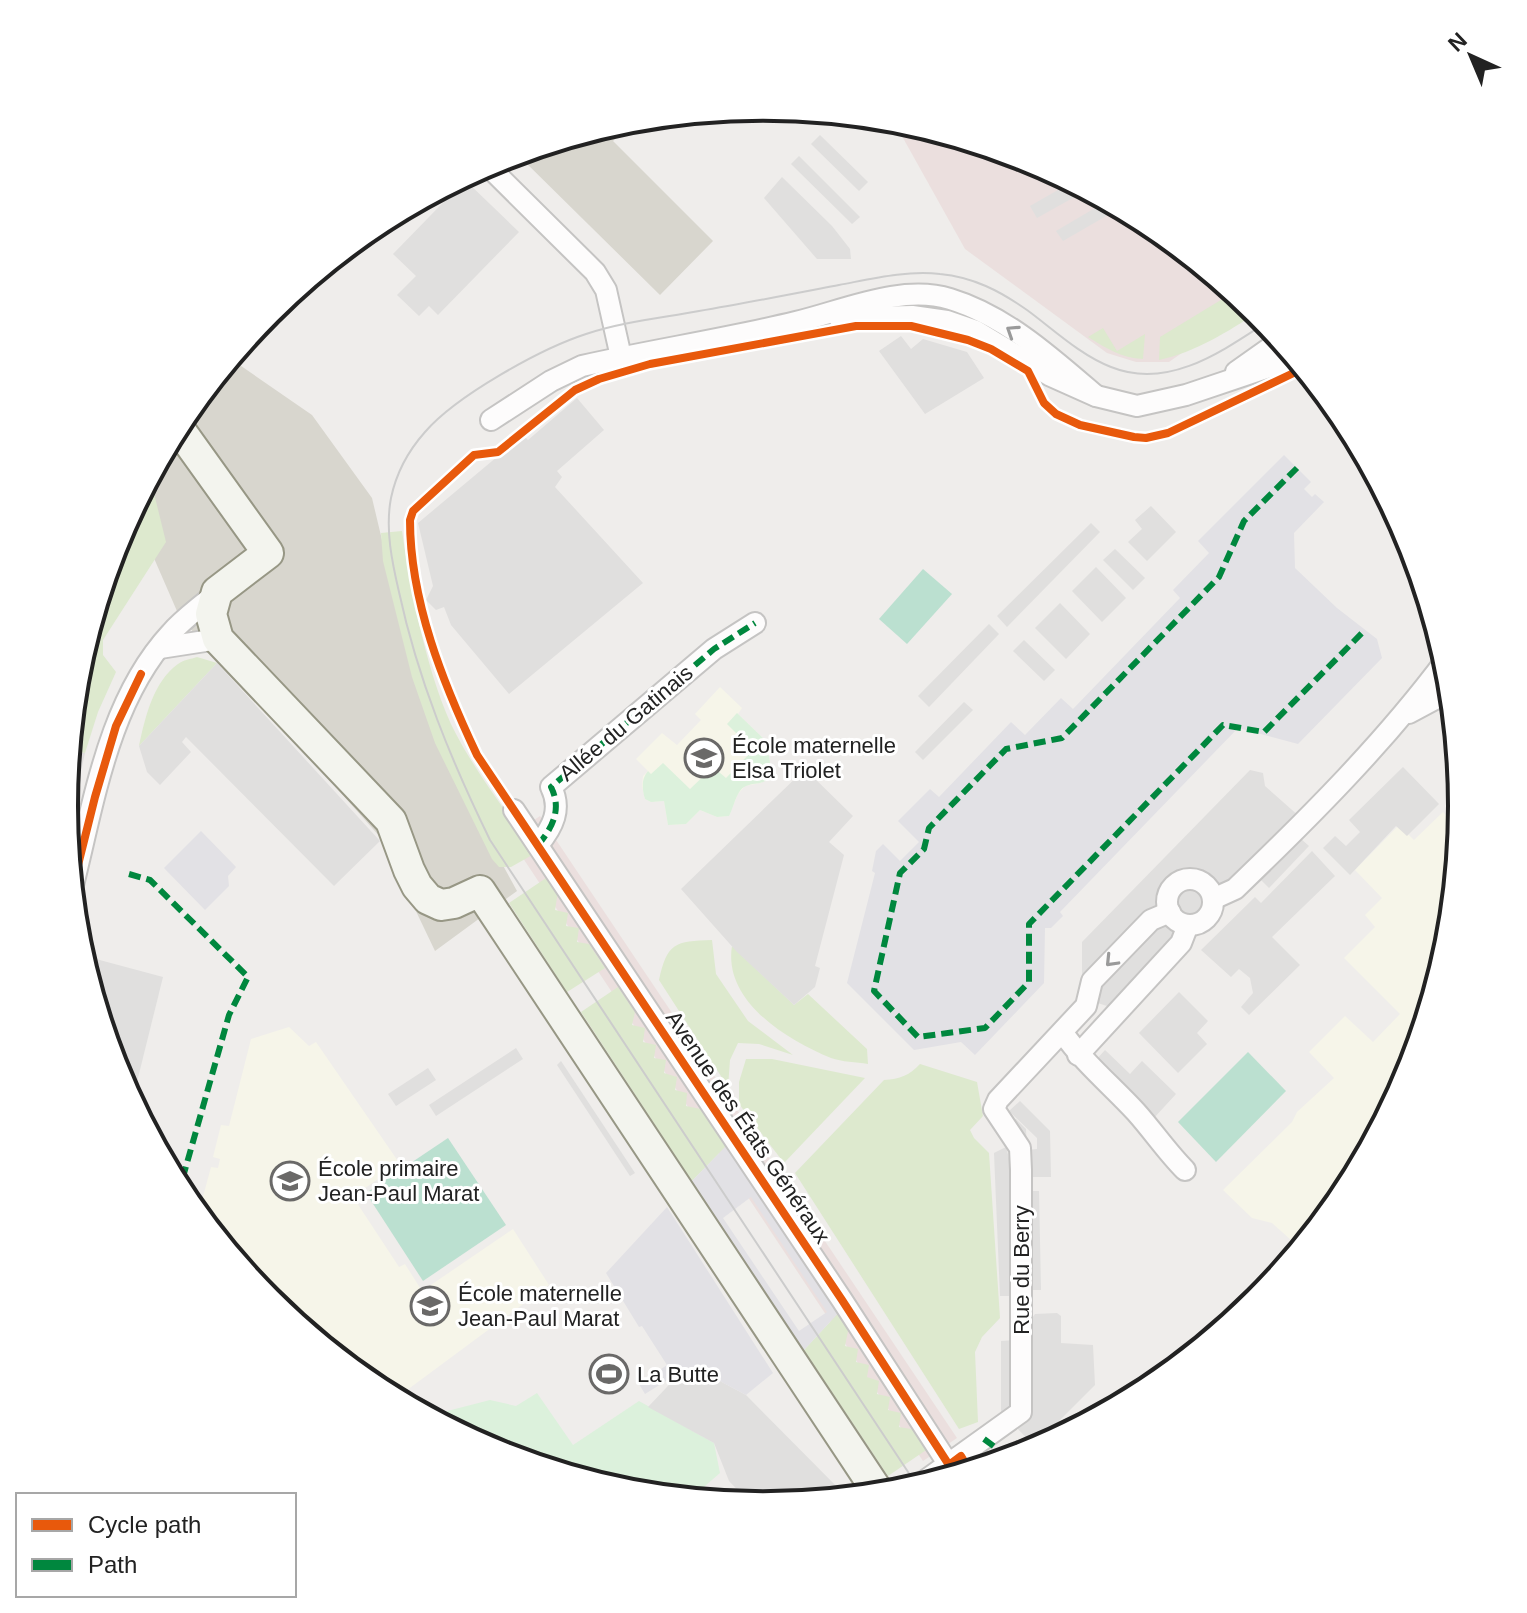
<svg xmlns="http://www.w3.org/2000/svg" width="1527" height="1613" font-family="Arial,sans-serif">
	<style>
		.residential { fill: #dfdddc }
		.commercial { fill: #ebdfde }
		.education { fill: #f6f5e9 }
		.construction { fill: #d8d6ce }
		.grass { fill: #dde9ce }
		.park { fill: #dcf1dc }
		.pitch { fill: #bbe0d0 }
		.parking { fill: #e0dfde }
		.plaza { fill: #e2e1e5; fill-rule: evenodd }
		.lines { fill: none; stroke-linecap: round; stroke-linejoin: round }
		.minor-casing { stroke: #c5c4c3; stroke-width: 24 }
		.secondary-casing { stroke: #979785; stroke-width: 34 }
		.minor { stroke: #fdfcfc; stroke-width: 20 }
		.secondary { stroke: #f3f4ee; stroke-width: 30 }
		.tram { stroke: #ccc; stroke-width: 2 }
		.quiet { stroke: #00873e; stroke-width: 6; stroke-dasharray: 12 6; stroke-linecap: butt }
		.cycleway-casing { stroke: #fff; stroke-width: 13 }
		.cycleway { stroke: #e8590c; stroke-width: 8 }
		.oneway { stroke: #9a9a9a }
		.labels { text-anchor: middle; dominant-baseline: central; stroke-width: 6; stroke-linejoin: round; paint-order: stroke }
		.street-label { font-size: 22px; fill: #222; stroke: #fff }
		.poi-label { font-size: 22px; fill: #222; stroke: #fff; text-anchor: start }
		.rim { fill: none; stroke: #222; stroke-width: 4 }
	</style>
	<rect width="100%" height="100%" fill="#efedeb"/>
	<!-- residential -->
	<polygon class="residential" points="70,750 85,753 67,834 64,806"/>
	<!-- commercial -->
	<g class="commercial">
		<polygon points="893,120 1032,160 1152,225 1250,305 1169,362 1136,362 1107,353 965,249"/>
		<polygon points="540,816 957,1438 923,1461 509,837"/>
	</g>
	<!-- education -->
	<g class="education">
		<polygon points="720,687 742,708 738,714 764,739 759,745 769,756 772,777 761,783 745,786 738,794 729,816 717,817 700,810 686,824 668,825 664,801 651,802 645,799 642,786 643,776 648,771 636,759 662,733 677,745 701,720 695,714"/>
		<polygon points="1443,812 1452,821 1462,815 1449,943 1410,1075 1345,1195 1301,1249 1272,1223 1252,1218 1223,1190 1292,1122 1297,1112 1334,1078 1309,1052 1345,1016 1373,1042 1400,1014 1344,958 1375,927 1365,915 1382,898 1355,870 1399,825 1414,840"/>
		<polygon points="289,1027 309,1046 316,1042 400,1164 355,1195 359,1206 399,1267 405,1264 422,1291 513,1229 549,1285 395,1399 374,1388 269,1301 198,1215 211,1167 218,1168 220,1159 213,1157 221,1125 229,1126 251,1039"/>
	</g>
	<!-- construction -->
	<g class="construction">
		<polygon points="627,120 634,120 613,141 713,241 660,295 517,154"/>
		<polygon points="231,359 312,415 372,498 387,561 449,766 517,891 435,951 381,838 254,695 180,618 133,510 182,418"/>
	</g>
	<!-- grass -->
	<g class="grass">
		<path d="M 1234,292 L 1258,312 C 1227,332 1196,352 1159,360 L 1160,337 Z"/>
		<path d="M 1103,328 L 1117,351 L 1145,334 L 1143,359 C 1121,358 1106,348 1088,337 Z"/>
		<polygon points="150,477 166,542 103,640 103,655 116,672 98,712 85,753 70,750 78,670 117,538"/>
		<path d="M 402,531 C 411,592 428,680 456,734 C 478,776 509,814 534,854 L 511,867 L 499,867 L 492,859 L 435,743 L 412,677 L 383,561 L 381,533 Z"/>
		<path d="M 197,657 L 217,663 L 139,746 C 145,718 153,682 178,664 C 183,660 191,659 197,657 Z"/>
		<polygon points="552,874 559,885 555,910 568,913 566,926 579,928 577,942 589,944 605,968 567,992 509,903"/>
		<path d="M 712,940 L 716,974 L 748,1021 L 793,1055 L 759,1044 L 738,1043 L 730,1060 L 728,1087 L 659,980 C 667,943 675,941 712,940 Z"/>
		<path d="M 732,946 L 794,1005 L 808,994 L 867,1049 L 868,1064 C 856,1062 842,1062 831,1058 C 787,1040 723,1001 732,946 Z"/>
		<polygon points="618,987 635,1012 632,1025 645,1028 643,1042 656,1045 654,1058 666,1060 664,1073 677,1077 675,1090 687,1093 686,1106 710,1111 730,1142 692,1181 581,1012"/>
		<polygon points="746,1059 772,1059 865,1078 784,1163 739,1104 739,1082"/>
		<path d="M 920,1064 L 977,1082 L 983,1116 L 970,1130 L 974,1138 L 989,1153 L 1000,1318 L 982,1337 L 975,1352 L 978,1422 L 959,1429 L 795,1173 L 884,1080 C 900,1079 910,1075 920,1064 Z"/>
		<polygon points="842,1309 850,1321 845,1346 858,1349 856,1362 869,1365 867,1377 879,1381 877,1394 890,1397 888,1410 901,1413 899,1427 922,1431 932,1446 888,1476 804,1350"/>
	</g>
	<!-- park -->
	<g class="park">
		<path d="M 737,713 L 764,739 L 759,745 L 769,756 L 772,777 C 760,786 755,782 746,786 C 736,790 734,808 729,816 L 717,817 L 700,810 L 686,824 L 668,825 L 664,801 L 651,802 L 645,799 C 642,789 641,779 648,771 L 651,774 L 663,763 L 690,789 L 713,767 L 726,778 L 753,750 L 727,724 Z"/>
		<polygon points="537,1393 573,1445 639,1401 714,1443 720,1473 690,1499 627,1492 495,1453 428,1416 490,1400 516,1406"/>
	</g>
	<!-- pitch -->
	<g class="pitch">
		<polygon points="923,569 952,594 907,644 879,619"/>
		<polygon points="1248,1052 1286,1091 1216,1162 1178,1122"/>
		<polygon points="448,1138 506,1225 423,1281 366,1193"/>
	</g>
	<!-- parking -->
	<g class="parking">
		<polygon points="820,135 868,182 859,191 811,144"/>
		<polygon points="799,156 860,217 852,224 791,164"/>
		<polygon points="782,177 832,226 850,249 851,259 817,259 764,198"/>
		<polygon points="465,180 519,232 438,315 429,306 419,316 397,295 416,276 393,254"/>
		<polygon points="1072,182 1087,190 1037,218 1030,206"/>
		<polygon points="1107,201 1120,208 1063,241 1056,231"/>
		<polygon points="901,336 911,349 923,339 967,352 984,378 925,414 879,351"/>
		<polygon points="577,398 604,430 557,471 562,477 555,487 643,583 509,694 451,625 444,607 436,610 426,600 433,586 418,523 523,435 528,440"/>
		<polygon points="1151,506 1176,532 1147,561 1128,542 1142,529 1135,520"/>
		<polygon points="1091,523 1100,532 1007,627 997,616"/>
		<polygon points="1115,549 1145,578 1133,590 1103,560"/>
		<polygon points="1096,567 1126,598 1102,622 1072,591"/>
		<polygon points="1060,603 1090,634 1066,659 1035,628"/>
		<polygon points="989,624 999,634 929,707 918,696"/>
		<polygon points="1024,640 1055,670 1044,681 1013,651"/>
		<polygon points="217,663 380,841 334,886 186,737 182,742 191,752 160,785 147,772 139,746"/>
		<polygon points="964,702 973,710 923,760 915,752"/>
		<polygon points="1403,767 1439,804 1407,836 1396,826 1350,875 1323,848 1335,836 1346,846 1360,832 1349,820"/>
		<polygon points="805,769 853,816 829,842 844,855 815,966 820,968 815,987 794,1005 737,952 681,889"/>
		<polygon points="1250,770 1263,773 1265,786 1300,817 1234,885 1110,1007 1082,998 1082,942"/>
		<polygon points="1300,838 1309,846 1269,888 1260,879"/>
		<polygon points="1312,851 1335,876 1272,937 1300,965 1249,1015 1241,1007 1253,993 1250,978 1239,969 1231,977 1201,950 1255,897 1261,903"/>
		<polygon points="81,955 163,977 132,1102 117,1074"/>
		<polygon points="1179,992 1208,1021 1197,1033 1207,1044 1178,1073 1139,1033"/>
		<polygon points="516,1048 523,1059 436,1116 429,1105"/>
		<polygon points="1105,1050 1130,1074 1142,1061 1176,1094 1153,1119 1096,1060"/>
		<polygon points="561,1061 635,1173 630,1176 557,1065"/>
		<polygon points="428,1068 436,1080 396,1106 388,1094"/>
		<polygon points="1020,1101 1050,1131 1051,1177 1027,1177 1010,1119 1016,1119 1026,1129 1027,1150 1037,1149 1037,1138 1009,1111"/>
		<polygon points="1006,1147 1010,1162 1016,1296 1000,1296 994,1153"/>
		<polygon points="1027,1191 1039,1191 1041,1290 1030,1290"/>
		<polygon points="1057,1313 1061,1316 1061,1343 1093,1345 1095,1385 1034,1446 1001,1411 1001,1341 1016,1340 1035,1314"/>
		<polygon points="684,1369 718,1380 746,1395 848,1498 752,1505 729,1481 714,1443 648,1407"/>
	</g>
	<!-- plaza -->
	<g class="plaza">
		<polygon points="1284,455 1311,482 1304,489 1312,497 1315,494 1324,502 1294,533 1295,568 1337,608 1377,639 1382,658 1298,744 1238,728 1060,912 1063,916 1051,928 1045,928 1044,983 975,1055 961,1042 914,1050 847,983 875,873 872,871 876,851 883,844 900,861 919,842 898,821 930,789 939,797 1011,722 1025,735 1061,698 1073,709 1180,598 1173,590 1209,553 1198,541"/>
		<polygon points="201,831 236,867 228,876 229,886 205,910 164,868"/>
		<path d="M 730,1142 L 842,1309 L 804,1350 L 690,1183 ZM 751,1197 L 827,1312 L 799,1331 L 723,1218 Z"/>
		<polygon points="667,1207 773,1373 746,1395 718,1380 685,1369 645,1394 639,1384 667,1365 642,1326 639,1327 606,1273"/>
	</g>
	<g class="lines">
		<defs>
			<g id="minor">
				<polyline points="487,165 595,272 606,290 621,357"/>
				<polyline points="839,318 912,316 947,321 976,331 1049,375 1096,396 1137,406 1186,395 1296,358"/>
				<polyline points="1236,372 1281,340"/>
				<path d="M 491,420 L 551,381 L 582,366 C 653,350 726,339 796,322 C 843,311 901,284 950,299 C 1006,316 1053,359 1096,396"/>
				<polyline points="160,648 218,639"/>
				<polyline points="1409,713 1452,690"/>
				<polyline points="514,810 842,1300 949,1465 961,1474"/>
				<path d="M 538,845 C 553,827 562,809 551,787 L 714,649 L 755,623"/>
				<circle cx="1190" cy="902" r="23"/>
				<path d="M 72,889 C 94,803 108,701 171,633 C 184,618 202,606 217,592"/>
				<path d="M 1213,899 L 1235,889 C 1310,817 1384,743 1446,660"/>
				<path d="M 1063,1033 C 1084,1063 1111,1085 1136,1112 C 1153,1131 1167,1152 1185,1170"/>
				<polyline points="1078,1055 1181,943 1188,925"/>
				<polyline points="915,1488 1021,1412 1021,1170 1020,1148 994,1109 998,1100 1086,1006 1092,981 1151,920 1170,912"/>
			</g>
			<polyline id="secondary" points="177,426 268,553 217,592 211,614 218,639 391,821 409,870 417,886 428,899 441,905 454,903 480,891 880,1495"/>
		</defs>
		<!-- minor casing -->
		<use href="#minor" class="minor-casing"/>
		<!-- secondary casing -->
		<use href="#secondary" class="secondary-casing"/>
		<!-- minor -->
		<use href="#minor" class="minor"/>
		<!-- secondary -->
		<use href="#secondary" class="secondary"/>
		<!-- tram -->
		<path class="tram" d="M 918,1487 L 490,840 C 451,760 418,680 399,592 C 392,562 385,529 391,498 C 396,474 409,450 425,432 C 456,396 540,349 586,334 C 622,322 661,318 699,311 C 746,303 792,294 839,285 C 871,279 907,270 940,274 C 973,277 1000,291 1027,310 C 1053,329 1080,355 1111,367 C 1168,390 1221,352 1267,322"/>
		<!-- quiet -->
		<g class="quiet">
			<polyline points="1297,468 1244,521 1219,577 1062,738 1006,749 929,828 924,849 900,873 874,991 918,1037 985,1028 1029,982 1029,924 1223,725 1264,732 1365,630"/>
			<path d="M 538,845 C 553,827 562,809 551,787 L 714,649 L 755,623"/>
			<polyline points="129,874 150,880 248,977 229,1015 179,1191"/>
			<polyline points="984,1439 1011,1459"/>
		</g>
		<defs>
			<g id="cycleway">
				<polyline points="72,889 95,797 116,726 141,674"/>
				<path d="M 970,1471 L 961,1456 L 949,1465 L 842,1300 L 477,755 C 443,683 410,601 410,520 L 413,511 L 474,455 L 498,452 L 575,390 L 599,379 L 650,364 L 856,326 L 911,326 L 968,340 L 991,349 L 1028,371 L 1044,403 L 1056,414 L 1080,425 L 1134,437 L 1146,438 L 1168,433 L 1304,368"/>
			</g>
		</defs>
		<!-- cycleway casing -->
		<use href="#cycleway" class="cycleway-casing"/>
		<!-- cycleway -->
		<use href="#cycleway" class="cycleway"/>
	</g>
	<!-- one-way arrows -->
	<defs><path id="oneway-chevron" d="M-2-3.5L2.5 0L-2 3.5" fill="none" stroke-width="1.6" stroke-linecap="round" stroke-linejoin="round" transform="scale(2)"/></defs>
	<g class="oneway">
		<use href="#oneway-chevron" transform="translate(1012 331) rotate(-147)"/>
		<use href="#oneway-chevron" transform="translate(1111 961) rotate(134)"/>
	</g>
	<!-- icons -->
	<defs>
		<symbol id="school-ring" viewBox="-11 -11 22 22"><circle r="9.5" fill="#fff" stroke="#6a6968" stroke-width="1.5"/><path d="M0-5L7-2L0 1L-7-2ZM-4 1L0 2.5L4 1V4Q0 6-4 4Z" fill="#6a6968"/></symbol>
		<symbol id="stadium-ring" viewBox="-11 -11 22 22"><circle r="9.5" fill="#fff" stroke="#6a6968" stroke-width="1.5"/><path d="M0-5a6.5 5 0 1 0 0 10a6.5 5 0 1 0 0-10ZM-3.5-1.8h7v3.6h-7Z" fill="#6a6968"/></symbol>
	</defs>
	<g fill-rule="evenodd">
		<use href="#school-ring" x="682" y="736" width="44" height="44"/>
		<use href="#school-ring" x="268" y="1159" width="44" height="44"/>
		<use href="#school-ring" x="408" y="1284" width="44" height="44"/>
		<use href="#stadium-ring" x="587" y="1352" width="44" height="44"/>
	</g>
	<g class="labels">
		<!-- street labels -->
		<g class="street-label">
			<text transform="translate(626 723) rotate(-40)">Allée du Gatinais</text>
			<text transform="translate(748 1127) rotate(56)">Avenue des États Généraux</text>
			<text transform="translate(1021 1270) rotate(-90)">Rue du Berry</text>
		</g>
		<!-- poi labels -->
		<g class="poi-label">
			<text x="732" y="745">École maternelle<tspan x="732" dy="25">Elsa Triolet</tspan></text>
			<text x="318" y="1168">École primaire<tspan x="318" dy="25">Jean-Paul Marat</tspan></text>
			<text x="458" y="1293">École maternelle<tspan x="458" dy="25">Jean-Paul Marat</tspan></text>
			<text x="637" y="1374">La Butte</text>
		</g>
	</g>
	<!-- crop -->
	<path d="M0 0H1527V1613H0ZM78 806a685 685 0 1 1 1370 0a685 685 0 1 1-1370 0Z" fill="#fff" fill-rule="evenodd"/>
	<path class="rim" d="M78 806a685 685 0 1 1 1370 0a685 685 0 1 1-1370 0Z"/>
	<!-- legend -->
	<rect x="16" y="1493" width="280" height="104" fill="#ffffff" stroke="#a7a7a7" stroke-width="2"/>
	<rect x="32" y="1519" width="40" height="12" fill="#e8590c" stroke="#a7a7a7" stroke-width="2"/>
	<text x="88" y="1533" font-size="24" fill="#222222">Cycle path</text>
	<rect x="32" y="1559" width="40" height="12" fill="#00873e" stroke="#a7a7a7" stroke-width="2"/>
	<text x="88" y="1573" font-size="24" fill="#222222">Path</text>
	<!-- north arrow -->
	<g transform="translate(1471 56) rotate(316)" stroke="#ffffff" stroke-width="6" paint-order="stroke">
	<path d="M0-6L14 30L0 20L-14 30Z" fill="#222222"/>
	<text y="-12" font-size="22" font-weight="bold" text-anchor="middle" fill="#222222">N</text>
	</g>
</svg>
